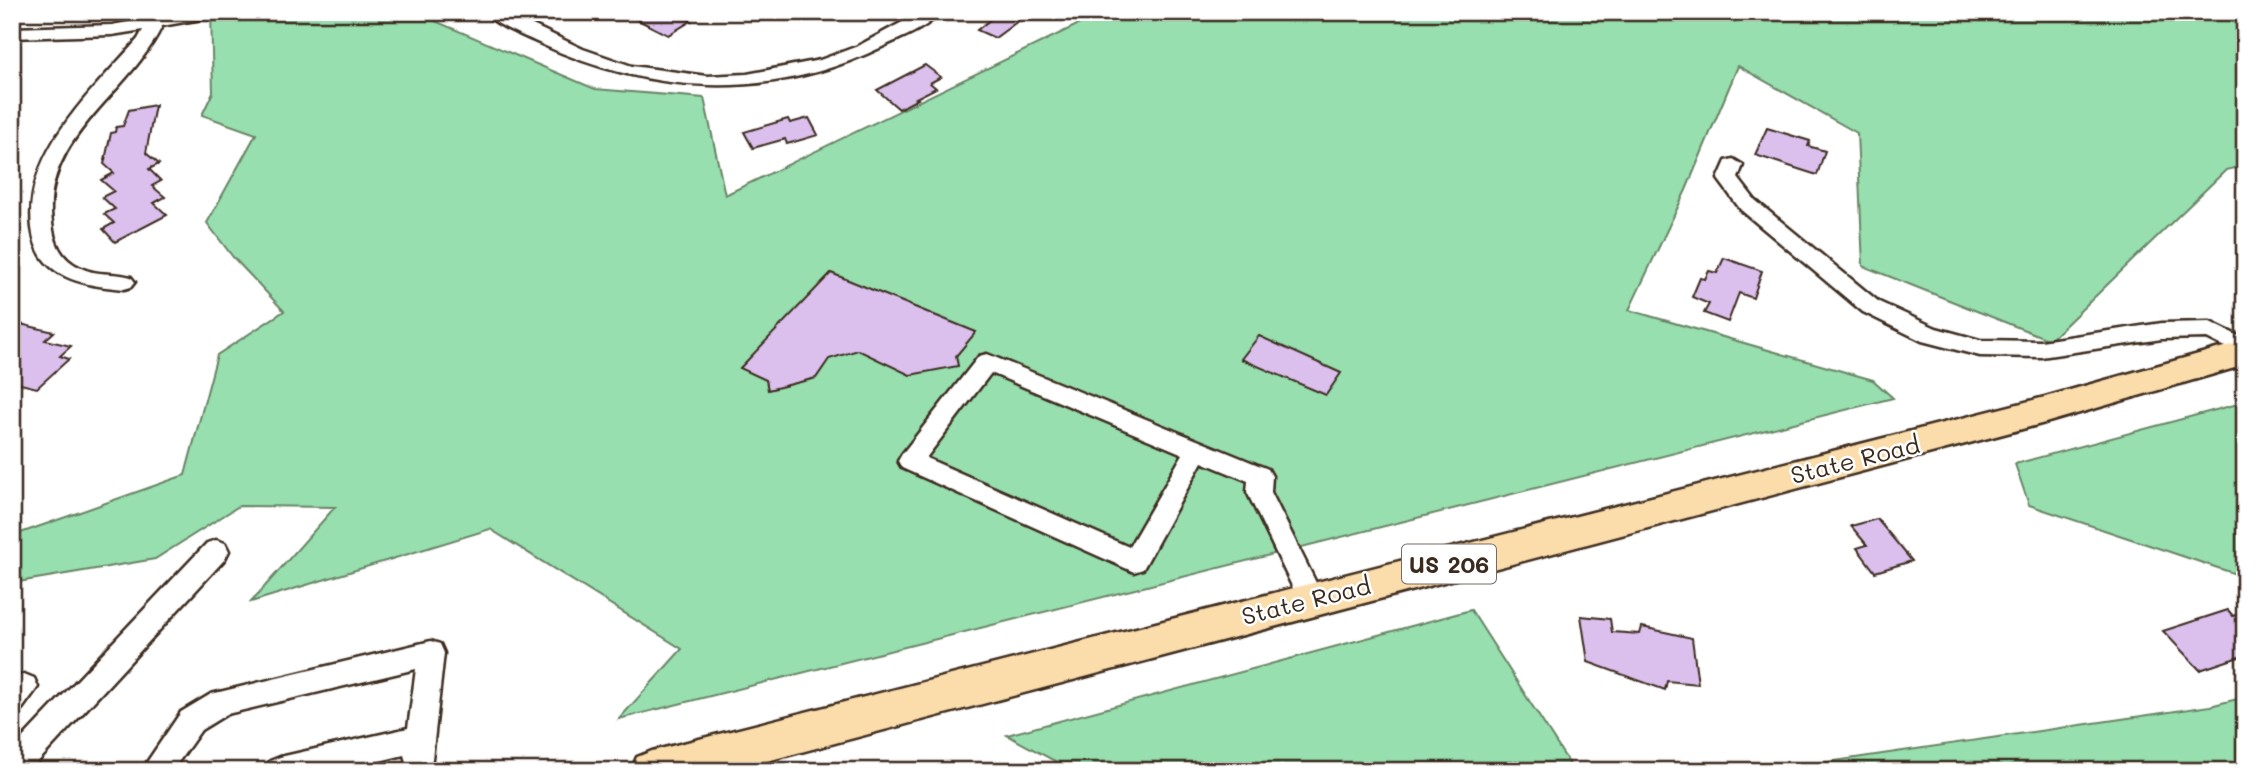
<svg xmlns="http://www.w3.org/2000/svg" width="2257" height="783" font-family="Mali,sans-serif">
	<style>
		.green { fill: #97dfae; stroke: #698466; stroke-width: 2 }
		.building { fill: #dbc0ee; stroke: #3b2a1e; stroke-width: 2 }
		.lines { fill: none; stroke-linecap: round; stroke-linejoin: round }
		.minor-casing { stroke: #3b2a1e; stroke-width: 5 }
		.highway-casing { stroke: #3b2a1e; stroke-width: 5 }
		.minor { fill: #fff; fill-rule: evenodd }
		.highway { fill: #fbdcab; fill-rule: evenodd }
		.labels { text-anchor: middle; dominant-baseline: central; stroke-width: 5; stroke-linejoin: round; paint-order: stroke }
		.shield { fill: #fff; stroke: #766a62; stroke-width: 2 }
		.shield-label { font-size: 23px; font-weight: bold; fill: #3b2a1e }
		.street-label { font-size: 24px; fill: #3b2a1e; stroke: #fff }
	</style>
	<rect width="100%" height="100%" fill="#fff"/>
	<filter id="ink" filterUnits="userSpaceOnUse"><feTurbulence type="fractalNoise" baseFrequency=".0143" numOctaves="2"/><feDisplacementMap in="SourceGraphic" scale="14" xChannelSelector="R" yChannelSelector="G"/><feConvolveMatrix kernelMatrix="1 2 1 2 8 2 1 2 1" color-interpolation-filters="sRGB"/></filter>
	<g filter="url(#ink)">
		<!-- green -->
		<g class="green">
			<polygon points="211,12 414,12 595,89 704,98 725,195 1104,12 2245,12 2245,166 2226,170 2050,340 1863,266 1857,133 1738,66 1686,190 1629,310 1873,380 1893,398 619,719 682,649 490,529 251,602 335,507 239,506 155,559 12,583 12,536 185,475 217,355 284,311 233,257 207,223 256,134 202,115 213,92"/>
			<polygon points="2245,402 2245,577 2029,505 2015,464"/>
			<polygon points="1471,610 1574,771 1073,771 1007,735"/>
			<polygon points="2245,697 2245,771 1766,771 2210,706"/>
		</g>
		<!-- building -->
		<g class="building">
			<polygon points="622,12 673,12 691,21 668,35"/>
			<polygon points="1000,12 1018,21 995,38 977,30"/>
			<polygon points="925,65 941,77 930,83 936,88 916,98 918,99 899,109 877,90"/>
			<polygon points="155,105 146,153 159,164 149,169 161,181 152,186 165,197 154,203 167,215 115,242 103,229 114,223 104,214 115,209 102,197 114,191 101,180 114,173 104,164 111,133 115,132 116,127 123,126 129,110"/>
			<polygon points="809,118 818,135 787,144 785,139 753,148 744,132 788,119 790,123"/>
			<polygon points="1767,128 1810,141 1808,146 1825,151 1817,175 1755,155"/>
			<polygon points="1724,258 1762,271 1753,298 1739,293 1728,322 1704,313 1709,304 1692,297 1700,278 1705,279 1709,271 1717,273"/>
			<polygon points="831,273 976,332 956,356 958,366 910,375 858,350 829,359 816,378 768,390 766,380 740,368"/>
			<polygon points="12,322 54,332 45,340 71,346 60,356 69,359 37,388 12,382"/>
			<polygon points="1259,336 1341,373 1326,395 1241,359"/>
			<polygon points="1877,519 1912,561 1875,572 1857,548 1867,545 1851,526"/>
			<polygon points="2228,610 2233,616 2245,612 2245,655 2200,670 2163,631"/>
			<polygon points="1581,616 1610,619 1612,632 1640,634 1642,627 1692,638 1698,684 1667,681 1665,690 1588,662"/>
		</g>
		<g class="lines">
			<defs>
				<g id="minor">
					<path d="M 183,12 L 221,12 L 213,17 L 162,26 C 130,94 40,138 52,223 C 54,243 61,258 79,267 C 95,276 114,272 131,277 L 135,282 L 131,287 L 124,289 C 83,285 38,279 32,228 C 23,152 92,92 138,39 L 143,30 L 112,35 L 12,38 L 12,28 L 112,25 Z"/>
					<path d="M 484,12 L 505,12 L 583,49 L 632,66 L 707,76 L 747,74 L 820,60 L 858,46 L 921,12 L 941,12 C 928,28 901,38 882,47 C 769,102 651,95 539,43 C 522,35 496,26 484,12 Z"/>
					<polygon points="1733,159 1743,165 1738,178 1755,200 1879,302 1936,328 1980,340 2041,341 2162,323 2210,322 2245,339 2245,357 2207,338 2162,339 2041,357 1980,356 1922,341 1863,312 1741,210 1718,179 1726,161"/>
					<path d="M 987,354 L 1268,469 L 1272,476 L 1271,492 L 1324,599 L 1320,607 L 1311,610 L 1302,607 L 1247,492 L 1248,481 L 1202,462 L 1143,569 L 1134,572 L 902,468 L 898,461 L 902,454 L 979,356 ZM 991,373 L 1183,454 L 1129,547 L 926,458 Z"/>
					<polygon points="216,540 225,543 229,551 225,559 34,766 36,771 12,771 12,749 207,543"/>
					<polygon points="431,641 440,644 444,653 432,759 428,769 408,769 404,755 338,771 266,771 270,761 280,757 408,728 416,669 227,714 201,730 172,771 141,771 181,712 211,694"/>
					<polygon points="24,674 34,678 38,687 22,709 12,713 12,680"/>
				</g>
				<polygon id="highway" points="2245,341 2245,365 2045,423 729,771 631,771 637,757 652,751 2045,397"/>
			</defs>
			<!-- minor casing -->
			<use href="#minor" class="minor-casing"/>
			<!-- highway casing -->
			<use href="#highway" class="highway-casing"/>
			<!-- minor -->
			<use href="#minor" class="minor"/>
			<!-- highway -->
			<use href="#highway" class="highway"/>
		</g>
	</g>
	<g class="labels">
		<!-- shield labels -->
		<rect class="shield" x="1402" y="544.5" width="94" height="39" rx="5"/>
		<g class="shield-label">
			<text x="1449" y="564">US 206</text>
		</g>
		<!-- street labels -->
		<g class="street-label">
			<text transform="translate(1855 459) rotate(-14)">State Road</text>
			<text transform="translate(1306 600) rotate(-14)">State Road</text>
		</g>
	</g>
	<!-- margin -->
	<rect width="2257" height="783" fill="none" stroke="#fff" stroke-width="42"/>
	<rect x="21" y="21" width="2215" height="741" fill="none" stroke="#3b2a1e" stroke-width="2.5" filter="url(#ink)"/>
</svg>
